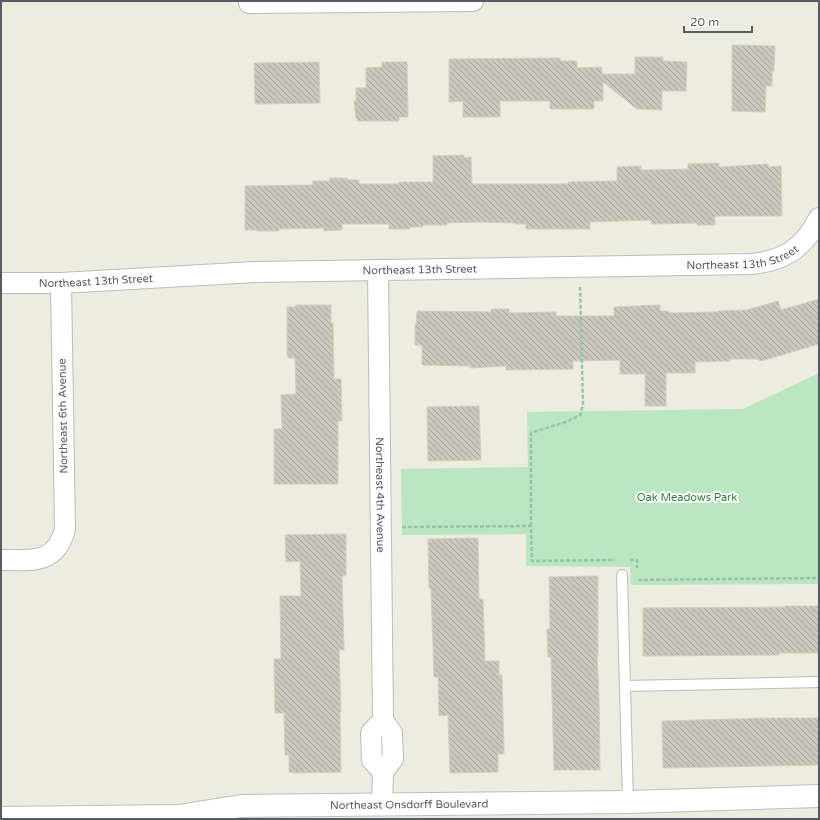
<svg xmlns="http://www.w3.org/2000/svg" width="820" height="820" font-family="'Varela Round',sans-serif">
	<style>
		.green { fill: #bae6c2 }
		.building { fill: url(#building-back-hatch); stroke: #d1cfbe }
		.lines { fill: none; stroke-linecap: round; stroke-linejoin: round }
		.lane-casing { stroke: #babcc2; stroke-width: 12 }
		.street-casing { stroke: #babcc2; stroke-width: 22 }
		.secondary-casing { stroke: #bcbec6; stroke-width: 24 }
		.path { stroke: #93c6ab; stroke-width: 2.5; stroke-dasharray: 4 2; stroke-linecap: butt }
		.lane { stroke: #fff; stroke-width: 10 }
		.street { stroke: #fff; stroke-width: 20 }
		.secondary { stroke: #fff; stroke-width: 22 }
		.labels { text-anchor: middle; dominant-baseline: central; stroke-width: 4; stroke-linejoin: round; paint-order: stroke }
		.street-label { font-size: 11px; fill: #585b61; stroke: #fff }
		.park-label { font-size: 11px; fill: #308142; stroke: #fff }
	</style>
	<defs>
		<pattern id="building-back-hatch" width="6" height="6" patternUnits="userSpaceOnUse"><rect width="6" height="6" fill="#c9c8bf"/><path d="M-1 5l2 2M0 0l6 6M5-1l2 2" fill="none" stroke="#a6a59f"/></pattern>
	</defs>
	<rect width="100%" height="100%" fill="#ececdf"/>
	<!-- green -->
	<polygon class="green" points="819,373 819,584 631,585 630,567 526,566 526,534 402,535 401,469 528,467 527,412 743,409"/>
	<!-- building -->
	<g class="building">
		<polygon points="732,45 775,46 774,71 772,71 772,86 766,86 765,112 732,111"/>
		<polygon points="635,57 663,57 663,61 687,62 686,91 662,91 662,110 637,109 603,82 603,101 594,101 594,109 550,109 550,101 500,101 500,117 463,117 463,101 449,102 449,59 560,58 560,61 577,61 577,68 602,67 602,74 635,74"/>
		<polygon points="319,62 320,103 255,104 254,63"/>
		<polygon points="382,62 407,62 408,117 399,117 399,121 357,121 357,118 356,118 354,101 356,101 356,88 366,88 366,68 382,67"/>
		<polygon points="464,155 464,158 471,157 472,184 568,184 568,182 617,181 617,167 641,166 641,170 688,169 688,164 719,163 719,167 768,164 768,167 781,166 782,216 715,216 715,225 697,225 697,223 651,224 651,220 590,222 590,229 526,229 526,224 515,224 515,223 477,222 447,223 447,225 423,225 423,227 410,227 410,229 389,229 389,224 342,224 342,230 324,231 324,228 279,229 279,231 256,231 256,230 245,230 245,186 313,185 313,181 330,181 330,178 347,178 347,180 359,180 359,184 399,184 399,182 433,182 433,156"/>
		<polygon points="819,299 819,344 761,361 757,359 730,359 730,361 695,362 695,373 666,373 666,406 645,406 645,374 620,374 620,360 573,361 573,369 506,370 506,366 470,368 470,366 422,365 422,345 415,345 415,325 416,325 417,311 491,312 491,309 509,309 509,313 556,312 556,316 614,316 614,307 660,305 660,311 668,311 669,313 718,312 718,311 747,310 778,301 781,310"/>
		<polygon points="296,305 331,305 331,323 333,323 334,379 341,379 342,421 338,421 338,484 274,484 274,429 282,429 281,395 296,394 295,358 288,358 288,355 287,355 287,307 296,307"/>
		<polygon points="479,406 481,460 428,461 427,407"/>
		<polygon points="346,534 346,576 342,576 344,650 339,650 341,712 340,712 341,772 296,773 289,772 289,755 285,755 284,713 275,713 274,659 281,659 280,596 301,596 300,561 286,562 285,535"/>
		<polygon points="478,538 479,599 483,599 485,661 499,661 499,675 502,675 504,754 498,754 498,772 450,773 448,715 439,716 438,677 434,677 431,588 429,588 428,539"/>
		<polygon points="598,576 598,656 597,656 599,696 600,770 554,770 551,657 548,657 547,629 550,629 549,577"/>
		<polygon points="784,606 819,606 819,653 779,653 779,655 643,656 643,608 784,607"/>
		<polygon points="768,718 819,718 819,765 663,768 662,721"/>
	</g>
	<g class="lines">
		<defs>
			<g id="lane">
				<polyline points="622,575 628,802"/>
				<polyline points="625,686 819,682"/>
			</g>
			<g id="street">
				<polyline points="249,3 473,1"/>
				<path id="s1" d="M 378,270 L 383,720 L 392,733 L 393,759 L 383,772 L 382,804"/>
				<path id="s2" d="M 1,283 L 61,283 L 255,272 L 751,264 C 784,261 804,248 819,218"/>
				<path d="M 1,560 C 31,560 56,565 65,529 L 61,283"/>
				<polyline points="383,772 372,760 371,733 383,720"/>
			</g>
			<g id="secondary">
				<path id="s3" d="M 1,818 L 179,816 L 241,806 L 628,802 L 819,796"/>
			</g>
		</defs>
		<!-- lane casing -->
		<use href="#lane" class="lane-casing"/>
		<!-- street casing -->
		<use href="#street" class="street-casing"/>
		<!-- secondary casing -->
		<use href="#secondary" class="secondary-casing"/>
		<!-- path -->
		<g class="path">
			<polyline points="531,526 531,433 549,427 566,422 580,415 583,405 580,287"/>
			<polyline points="402,527 531,526 532,561 615,560"/>
			<polyline points="630,560 637,560 637,568"/>
			<polyline points="638,580 819,578"/>
		</g>
		<!-- lane -->
		<use href="#lane" class="lane"/>
		<!-- street -->
		<use href="#street" class="street"/>
		<!-- secondary -->
		<use href="#secondary" class="secondary"/>
	</g>
	<g class="labels">
		<!-- street labels -->
		<g class="street-label">
			<text stroke="none"><textPath href="#s2" startOffset="743">Northeast 13th Street</textPath></text>
			<text stroke="none"><textPath href="#s2" startOffset="419">Northeast 13th Street</textPath></text>
			<text stroke="none"><textPath href="#s2" startOffset="95">Northeast 13th Street</textPath></text>
			<text transform="translate(63 416) rotate(-91)">Northeast 6th Avenue</text>
			<text stroke="none"><textPath href="#s1" startOffset="225">Northeast 4th Avenue</textPath></text>
			<text stroke="none"><textPath href="#s3" startOffset="409">Northeast Onsdorff Boulevard</textPath></text>
		</g>
		<!-- park labels -->
		<g class="park-label">
			<text x="687" y="497">Oak Meadows Park</text>
		</g>
	</g>
	<!-- border -->
	<rect width="820" height="820" fill="none" stroke="#585b61" stroke-width="4"/>
	<!-- scale -->
	<path d="M684 26v6h68v-6" fill="none" stroke="#585b61" stroke-width="2"/>
	<text x="690" y="26" font-size="12" fill="#585b61" stroke="#ffffff" stroke-width="3" paint-order="stroke">20 m</text>
</svg>
